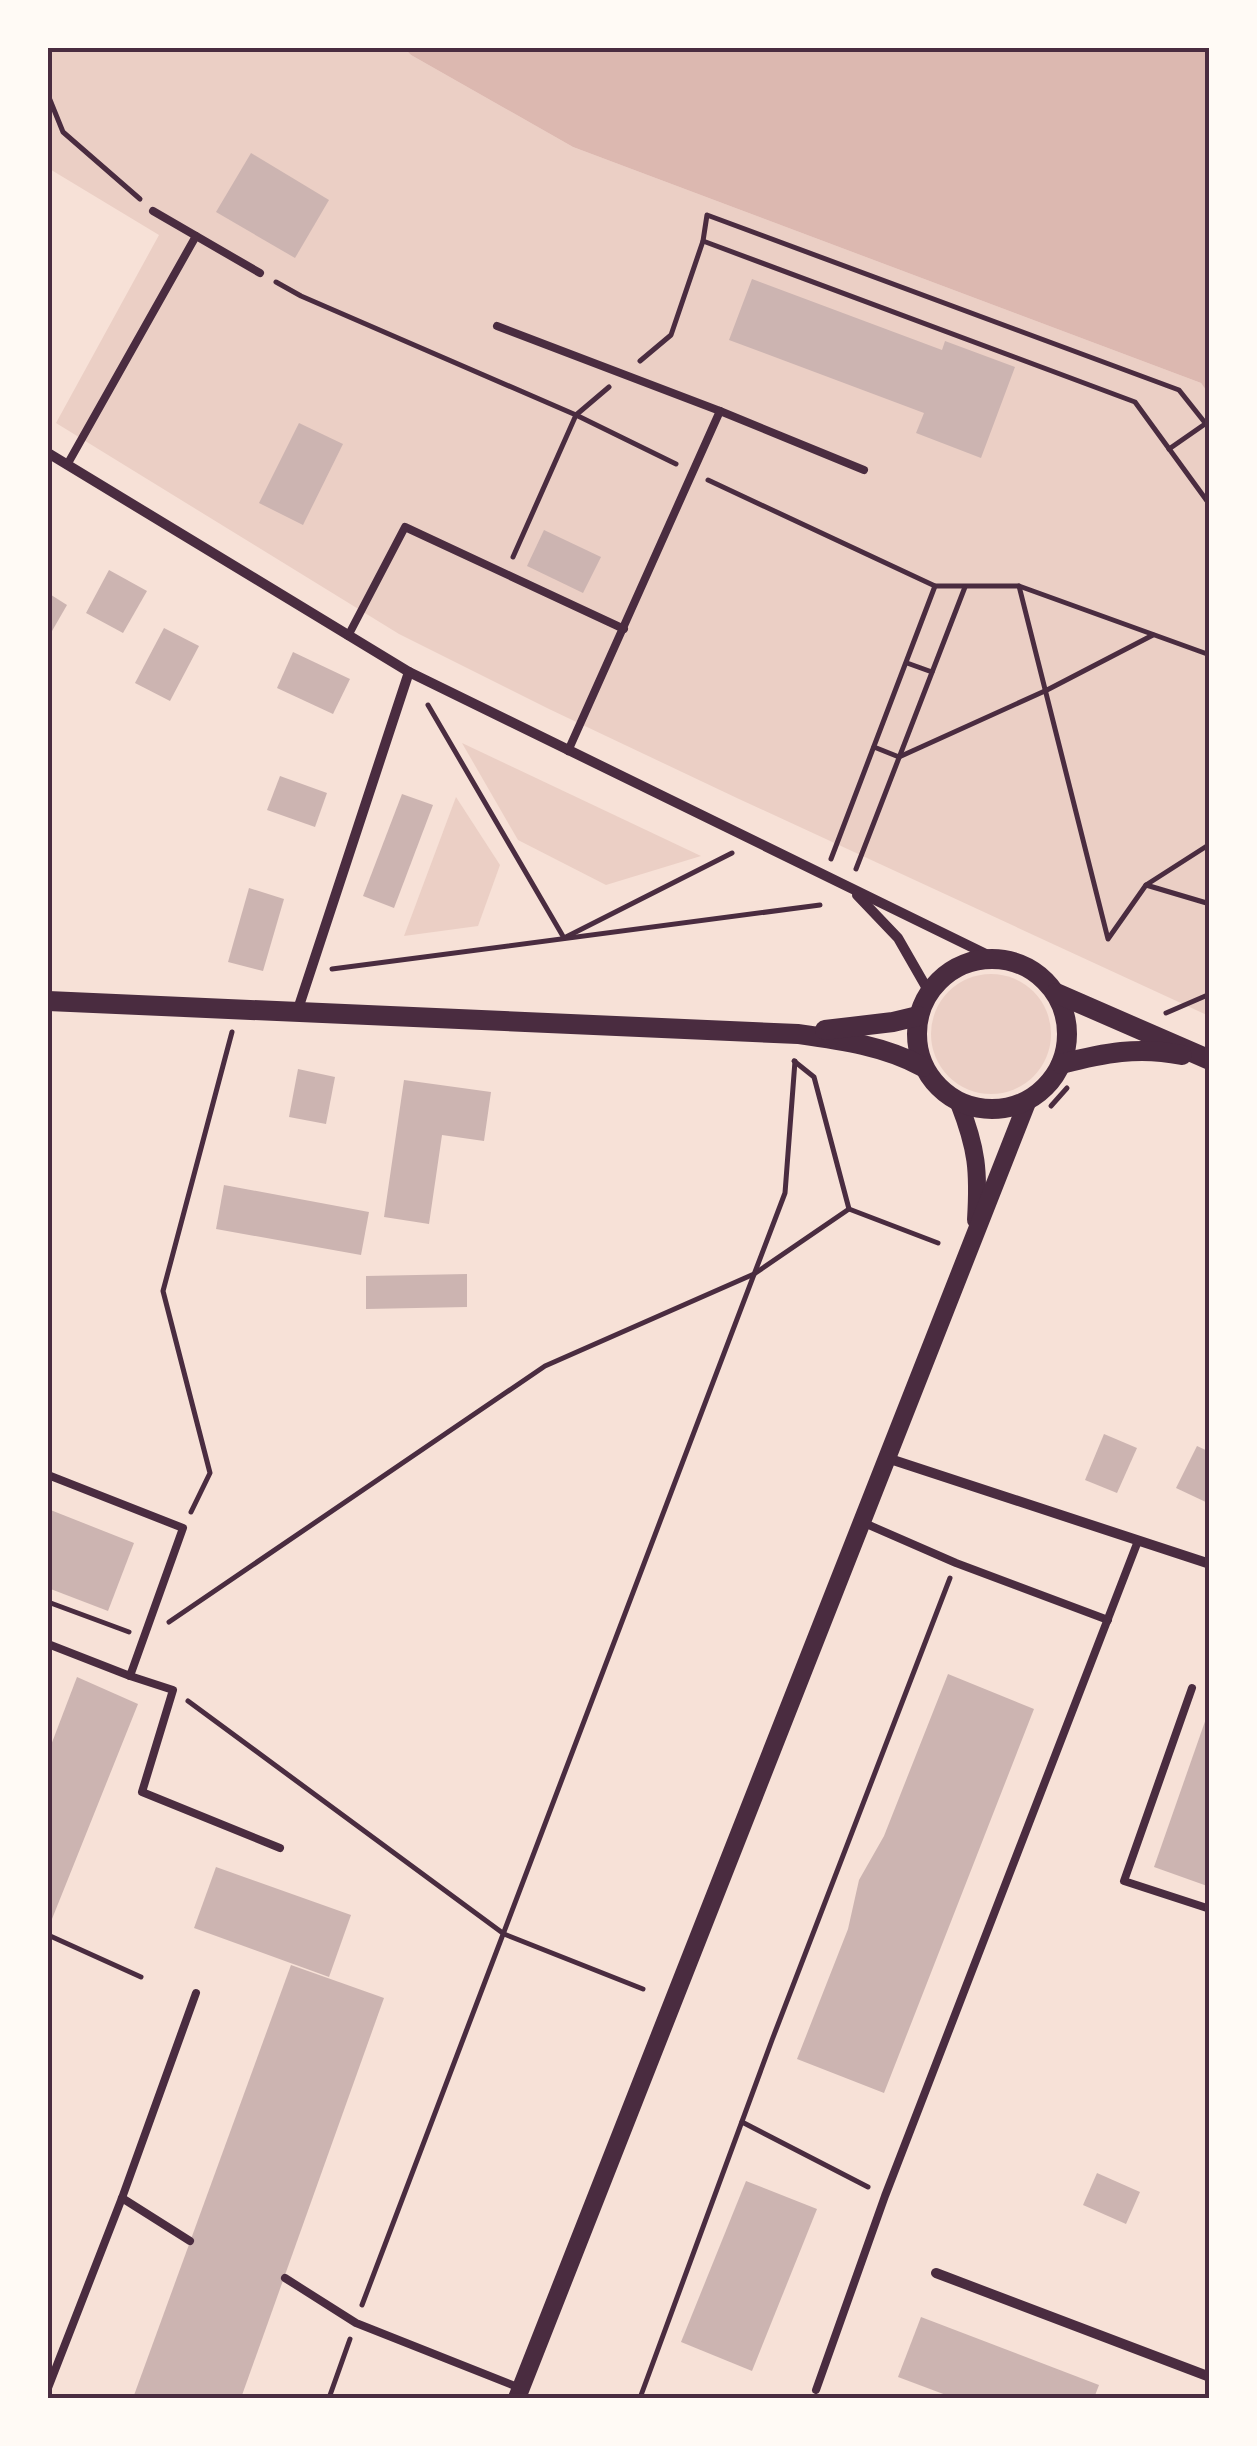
<svg xmlns="http://www.w3.org/2000/svg" width="1257" height="2446" font-family="Mulish,sans-serif">
	<style>
		.green { fill: #ebcfc5 }
		.water { fill: #dcb8b0 }
		.building { fill: #ccb4b1 }
		.lines { fill: none; stroke-linecap: round; stroke-linejoin: round }
		.path { stroke: #4a2c40; stroke-width: 5 }
		.service { stroke: #4a2c40; stroke-width: 8 }
		.minor { stroke: #4a2c40; stroke-width: 10 }
		.tertiary { stroke: #4a2c40; stroke-width: 18 }
		.secondary { stroke: #4a2c40; stroke-width: 20 }
		.neatline { fill: none; stroke: #4a2c40; stroke-width: 4 }
	</style>
	<rect width="100%" height="100%" fill="#f7e1d7"/>
	<!-- green -->
	<g class="green">
		<polygon points="48,48 404,48 411,55 573,147 1201,383 1210,394 1209,1016 739,799 549,709 399,634 56,423 159,235 48,168"/>
		<polygon points="462,743 701,856 606,885 518,840"/>
		<polygon points="456,797 500,865 478,926 404,936"/>
		<circle cx="991" cy="1034" r="60"/>
	</g>
	<!-- water -->
	<polygon class="water" points="404,48 1209,48 1209,394 1201,383 573,147 411,55"/>
	<!-- building -->
	<g class="building">
		<polygon points="251,153 329,200 295,258 216,212"/>
		<polygon points="752,279 942,350 945,341 1015,367 981,458 916,433 924,413 729,340"/>
		<polygon points="299,423 343,444 303,525 259,503"/>
		<polygon points="544,530 601,557 583,593 527,566"/>
		<polygon points="109,570 147,591 123,633 86,613"/>
		<polygon points="48,593 67,605 48,638"/>
		<polygon points="164,628 199,646 170,701 135,683"/>
		<polygon points="293,652 350,679 333,714 277,688"/>
		<polygon points="280,776 327,793 315,827 267,810"/>
		<polygon points="402,794 433,805 394,908 363,896"/>
		<polygon points="249,888 284,899 263,971 228,962"/>
		<polygon points="298,1069 335,1077 326,1124 289,1117"/>
		<polygon points="404,1080 491,1092 484,1141 442,1135 429,1224 384,1217"/>
		<polygon points="224,1185 369,1212 361,1255 216,1229"/>
		<polygon points="467,1274 467,1307 366,1309 366,1276"/>
		<polygon points="1104,1434 1137,1448 1117,1493 1085,1480"/>
		<polygon points="1197,1446 1210,1452 1210,1504 1176,1488"/>
		<polygon points="48,1509 134,1543 108,1611 48,1588"/>
		<polygon points="948,1674 1034,1709 884,2093 797,2059 848,1929 859,1880 884,1836"/>
		<polygon points="77,1677 138,1704 48,1929 48,1753"/>
		<polygon points="1209,1710 1210,1711 1210,1887 1154,1867"/>
		<polygon points="216,1867 351,1915 329,1977 194,1928"/>
		<polygon points="291,1965 384,1998 241,2398 133,2398"/>
		<polygon points="1097,2173 1140,2192 1126,2224 1083,2205"/>
		<polygon points="746,2181 817,2209 752,2371 681,2342"/>
		<polygon points="921,2317 1099,2385 1094,2398 954,2398 898,2377"/>
	</g>
	<g class="lines">
		<!-- path -->
		<g class="path">
			<polyline points="48,95 63,132 140,199"/>
			<polyline points="703,241 1135,402 1210,505"/>
			<polyline points="276,282 301,296 576,415 676,464"/>
			<polyline points="640,361 671,335 703,241 707,215 1179,390 1210,429"/>
			<polyline points="1169,449 1205,424"/>
			<polyline points="708,480 935,586 1019,586 1210,655"/>
			<polyline points="513,557 576,415 609,387"/>
			<polyline points="1019,586 1108,939 1146,885 1210,844"/>
			<polyline points="907,663 932,672"/>
			<polyline points="428,705 564,938 732,853"/>
			<polyline points="874,747 899,757 1047,690 1153,635"/>
			<polyline points="831,859 935,586"/>
			<polyline points="856,869 965,587"/>
			<polyline points="1146,885 1210,904"/>
			<polyline points="332,969 820,905"/>
			<polyline points="1166,1013 1210,994"/>
			<polyline points="794,1061 814,1077 849,1209"/>
			<polyline points="1051,1106 1067,1088"/>
			<polyline points="191,1512 210,1473 163,1291 232,1032"/>
			<polyline points="48,1602 129,1632"/>
			<polyline points="169,1622 545,1366 754,1274 849,1209 938,1243"/>
			<polyline points="188,1701 504,1934 643,1989"/>
			<polyline points="48,1935 141,1977"/>
			<polyline points="742,2122 868,2187"/>
			<polyline points="362,2305 785,1193 795,1061"/>
			<polyline points="329,2398 350,2339"/>
			<polyline points="640,2398 772,2040 950,1578"/>
		</g>
		<!-- service -->
		<g class="service">
			<polyline points="153,211 260,273"/>
			<polyline points="497,326 720,411 864,470"/>
			<polyline points="67,465 196,236"/>
			<polyline points="348,636 405,527 624,629"/>
			<polyline points="568,751 720,411"/>
			<polyline points="48,1475 183,1528 130,1676 48,1644"/>
			<polyline points="862,1522 956,1563 1108,1620"/>
			<polyline points="130,1676 173,1690 142,1792 280,1848"/>
			<polyline points="1192,1688 1124,1881 1210,1909"/>
			<polyline points="122,2198 190,2241"/>
			<polyline points="285,2278 356,2323 520,2388"/>
			<polyline points="48,2388 122,2198 196,1993"/>
			<polyline points="816,2390 885,2196 1138,1541"/>
		</g>
		<!-- minor -->
		<g class="minor">
			<polyline points="48,453 409,672 994,958"/>
			<polyline points="857,895 898,938 929,992"/>
			<polyline points="297,1012 409,672"/>
			<polyline points="887,1458 1210,1564"/>
			<polyline points="936,2273 1210,2377"/>
		</g>
		<!-- tertiary -->
		<g class="tertiary">
			<path d="M 959,1103 C 977,1149 979,1171 976,1220"/>
			<polyline points="517,2398 1028,1100"/>
		</g>
		<!-- secondary -->
		<g class="secondary">
			<circle cx="992" cy="1034" r="75"/>
			<polyline points="1056,993 1210,1060"/>
			<path d="M 48,1001 L 798,1034 C 841,1040 885,1046 923,1067"/>
			<polyline points="825,1030 893,1022 918,1016"/>
			<path d="M 1061,1064 C 1104,1053 1138,1046 1182,1055"/>
		</g>
	</g>
	<!-- border -->
	<rect width="1257" height="2446" fill="none" stroke="#fffaf5" stroke-width="100"/>
	<rect x="50" y="50" width="1157" height="2346" class="neatline"/>
</svg>
